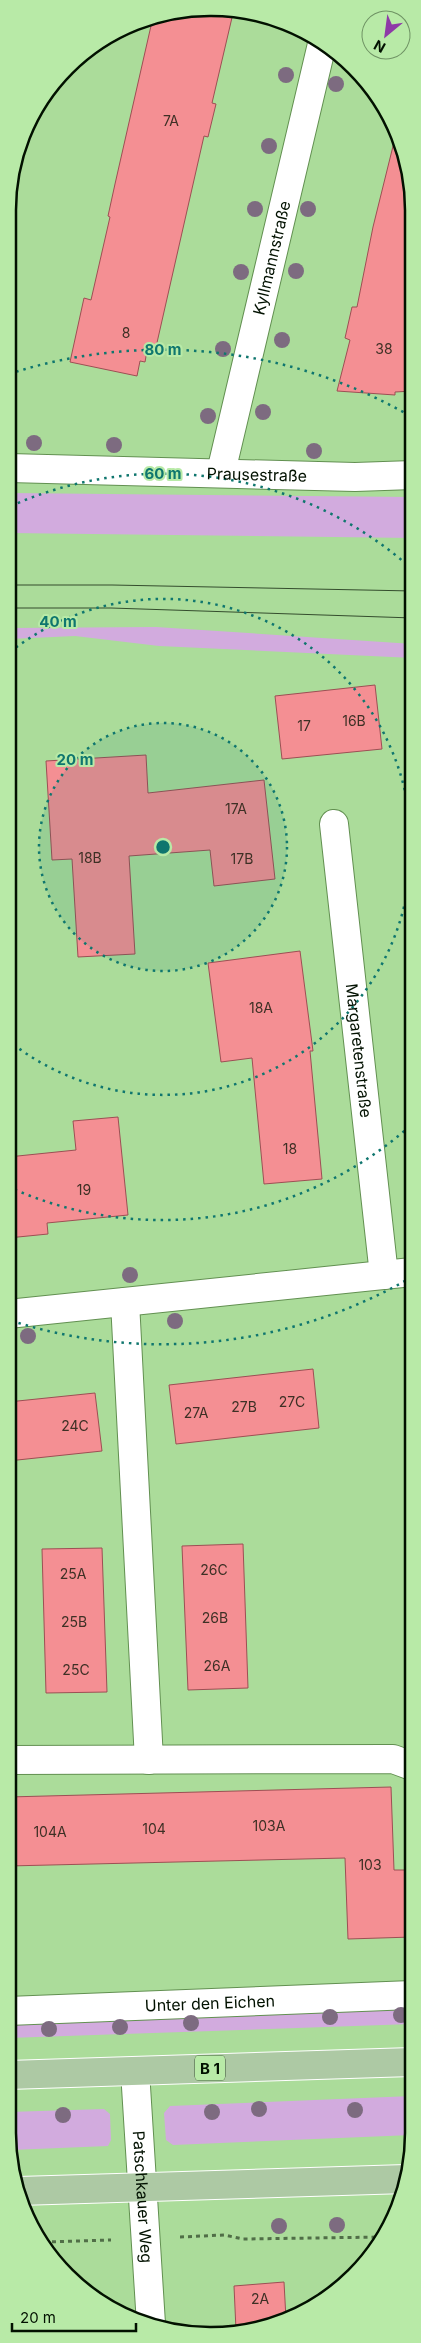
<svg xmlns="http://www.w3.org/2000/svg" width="421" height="2343" font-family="Inter,sans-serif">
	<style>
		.green { fill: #d2abde }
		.building { fill: #f48f93; stroke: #9d4f54 }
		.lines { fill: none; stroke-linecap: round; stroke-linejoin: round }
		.minor-casing { stroke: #629051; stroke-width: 30 }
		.major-casing { stroke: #fff; stroke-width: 30 }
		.path { stroke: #506e47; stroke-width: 3; stroke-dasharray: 4 4; stroke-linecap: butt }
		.minor { stroke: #fff; stroke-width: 28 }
		.major { stroke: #adc9a4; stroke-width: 28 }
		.tram { stroke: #344d2d; stroke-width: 1 }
		.tree { fill: #7d6b80 }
		.ring { fill: none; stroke: #0f766e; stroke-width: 2.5; stroke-dasharray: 2.5 5 }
		.labels { text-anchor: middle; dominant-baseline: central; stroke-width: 4; stroke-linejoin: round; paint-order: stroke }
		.number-label { font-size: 14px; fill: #3e3025 }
		.shield { fill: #b8eaa7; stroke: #395232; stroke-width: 1 }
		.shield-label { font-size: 15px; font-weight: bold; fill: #021100 }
		.street-label { font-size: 16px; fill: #021100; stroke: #b8eaa7 }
		.rim { fill: none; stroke: #021100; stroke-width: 2.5 }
		.centre { fill: #0f766e; stroke: #b8eaa7; stroke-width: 2.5 }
		.ring-label { font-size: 15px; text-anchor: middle; font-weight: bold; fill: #0f766e; stroke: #b8eaa7; stroke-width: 4; stroke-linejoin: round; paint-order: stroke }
	</style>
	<rect width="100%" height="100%" fill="#abdc9a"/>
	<!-- green -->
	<g class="green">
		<polygon points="9,493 413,497 413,538 9,533"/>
		<polygon points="156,627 413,644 413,658 159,646 75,636 9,639 9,628"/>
		<polygon points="412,2008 412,2024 8,2038 8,2023"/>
		<polygon points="412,2096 412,2135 173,2145 166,2140 164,2113 170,2106"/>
		<polygon points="104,2109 110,2114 111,2140 108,2146 11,2150 8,2132 8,2112"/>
	</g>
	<!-- building -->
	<g class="building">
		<polygon points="234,9 212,103 216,104 208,137 204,136 156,347 148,345 145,362 140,361 137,376 70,362 84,298 91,300 110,217 108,216 115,184 153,17"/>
		<polygon points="396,134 413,198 413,391 395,392 395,395 337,391 350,340 345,338 352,307 357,307 373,227"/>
		<polygon points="375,685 382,749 282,759 275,696"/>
		<polygon points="146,755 148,793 264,780 275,879 214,886 210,850 129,856 135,954 78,957 72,859 52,860 46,761"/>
		<polygon points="300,951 313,1051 310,1051 322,1179 264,1184 252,1058 221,1062 208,963"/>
		<polygon points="118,1117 128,1215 47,1223 48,1234 8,1238 8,1157 76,1150 73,1121"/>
		<polygon points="313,1369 319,1428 176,1444 169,1385"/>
		<polygon points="95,1393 102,1451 8,1461 8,1402"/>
		<polygon points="243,1544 248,1688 188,1690 182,1546"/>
		<polygon points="102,1548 107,1692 46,1693 42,1549"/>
		<polygon points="391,1787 394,1870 412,1870 412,1937 348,1939 345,1858 8,1866 8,1797"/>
		<polygon points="284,2282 286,2319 275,2325 236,2330 234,2286"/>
	</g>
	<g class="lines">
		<defs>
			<g id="minor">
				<path id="s1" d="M 9,468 L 355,477 L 413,475"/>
				<path id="s2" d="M 221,472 L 322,44"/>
				<path id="s3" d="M 334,824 L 384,1275"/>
				<polyline points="125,1302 149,1760"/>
				<polyline points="8,1314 412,1272"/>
				<polyline points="8,1760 393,1759 412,1766"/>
				<path id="s4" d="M 8,2011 L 412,1995"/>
				<path id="s5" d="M 135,2071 L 151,2324"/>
			</g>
			<g id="major">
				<polyline points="8,2075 412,2062"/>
				<polyline points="19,2191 406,2179"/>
			</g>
		</defs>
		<!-- minor casing -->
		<use href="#minor" class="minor-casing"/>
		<!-- major casing -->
		<use href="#major" class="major-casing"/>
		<!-- path -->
		<g class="path">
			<polyline points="180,2237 224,2235 243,2239 382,2237"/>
			<polyline points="44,2242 111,2240"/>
		</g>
		<!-- minor -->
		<use href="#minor" class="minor"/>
		<!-- major -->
		<use href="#major" class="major"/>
		<!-- tram -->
		<g class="tram">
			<polyline points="9,585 112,585 413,591"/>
			<polyline points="9,608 111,608 413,618"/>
		</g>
	</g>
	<!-- trees -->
	<g class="tree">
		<circle cx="286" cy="75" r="8"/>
		<circle cx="336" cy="84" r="8"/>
		<circle cx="269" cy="146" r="8"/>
		<circle cx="255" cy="209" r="8"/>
		<circle cx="308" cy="209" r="8"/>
		<circle cx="296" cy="271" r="8"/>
		<circle cx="241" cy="272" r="8"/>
		<circle cx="282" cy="340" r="8"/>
		<circle cx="223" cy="349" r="8"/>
		<circle cx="263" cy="412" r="8"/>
		<circle cx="208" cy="416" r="8"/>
		<circle cx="34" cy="443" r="8"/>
		<circle cx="114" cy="445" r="8"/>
		<circle cx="314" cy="451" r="8"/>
		<circle cx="130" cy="1275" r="8"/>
		<circle cx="175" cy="1321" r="8"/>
		<circle cx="28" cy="1336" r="8"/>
		<circle cx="401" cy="2015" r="8"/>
		<circle cx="330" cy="2017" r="8"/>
		<circle cx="191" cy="2023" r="8"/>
		<circle cx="120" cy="2027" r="8"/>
		<circle cx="49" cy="2029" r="8"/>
		<circle cx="259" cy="2109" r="8"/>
		<circle cx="355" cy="2110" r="8"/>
		<circle cx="212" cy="2112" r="8"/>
		<circle cx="63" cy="2115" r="8"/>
		<circle cx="337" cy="2225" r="8"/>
		<circle cx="279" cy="2226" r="8"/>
	</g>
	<!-- distance rings -->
	<circle cx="163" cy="847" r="124" fill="#0f766e" fill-opacity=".12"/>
	<g class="ring">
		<circle cx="163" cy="847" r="124"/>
		<path d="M10 652A248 248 0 1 1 9 1041"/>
		<path d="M410 1126A373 373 0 0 1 11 1188M11 506A373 373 0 0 1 413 570"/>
		<path d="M412 1277A497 497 0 0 1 9 1320M9 374A497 497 0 0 1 412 417"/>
	</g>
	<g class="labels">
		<!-- number labels -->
		<g class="number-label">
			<text x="171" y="120">7A</text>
			<text x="126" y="332">8</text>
			<text x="384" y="348">38</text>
			<text x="354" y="720">16B</text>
			<text x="304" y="725">17</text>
			<text x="236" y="808">17A</text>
			<text x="90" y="857">18B</text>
			<text x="242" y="858">17B</text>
			<text x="261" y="1007">18A</text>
			<text x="290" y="1148">18</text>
			<text x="84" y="1189">19</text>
			<text x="292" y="1401">27C</text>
			<text x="244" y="1406">27B</text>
			<text x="196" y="1412">27A</text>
			<text x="75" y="1425">24C</text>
			<text x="214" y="1569">26C</text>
			<text x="73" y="1573">25A</text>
			<text x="215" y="1617">26B</text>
			<text x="74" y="1621">25B</text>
			<text x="217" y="1665">26A</text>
			<text x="76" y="1669">25C</text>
			<text x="269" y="1825">103A</text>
			<text x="154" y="1828">104</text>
			<text x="50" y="1831">104A</text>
			<text x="370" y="1864">103</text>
			<text x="260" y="2298">2A</text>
		</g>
		<!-- shield labels -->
		<rect class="shield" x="195" y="2055.5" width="30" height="25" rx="4"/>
		<g class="shield-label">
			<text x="210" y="2068">B 1</text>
		</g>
		<!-- street labels -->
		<g class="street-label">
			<text stroke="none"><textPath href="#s2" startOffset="220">Kyllmannstraße</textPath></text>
			<text stroke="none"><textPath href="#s1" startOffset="248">Prausestraße</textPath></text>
			<text stroke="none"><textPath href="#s3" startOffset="228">Margaretenstraße</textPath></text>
			<text stroke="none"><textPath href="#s4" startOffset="202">Unter den Eichen</textPath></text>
			<text stroke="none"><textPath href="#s5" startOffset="126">Patschkauer Weg</textPath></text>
		</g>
	</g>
	<!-- crop -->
	<path d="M0 0H421V2343H0ZM210 16H211A194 194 0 0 1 405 210V2133A194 194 0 0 1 211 2327H210A194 194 0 0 1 16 2133V210A194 194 0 0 1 210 16Z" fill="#b8eaa7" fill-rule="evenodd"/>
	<path class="rim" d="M210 16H211A194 194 0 0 1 405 210V2133A194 194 0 0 1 211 2327H210A194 194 0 0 1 16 2133V210A194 194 0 0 1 210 16Z"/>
	<circle cx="163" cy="847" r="8" class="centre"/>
	<g class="ring-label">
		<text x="163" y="355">80 m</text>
		<text x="163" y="479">60 m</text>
		<text x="58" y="627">40 m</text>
		<text x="75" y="765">20 m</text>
	</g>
	<!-- north arrow -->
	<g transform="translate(386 35) rotate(209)"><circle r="24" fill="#b8eaa7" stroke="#6f9364"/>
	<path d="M0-4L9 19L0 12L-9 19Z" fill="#8e39a7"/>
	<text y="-8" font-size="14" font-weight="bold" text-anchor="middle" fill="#021100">N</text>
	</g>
	<!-- scale -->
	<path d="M12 2323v8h124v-8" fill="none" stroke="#021100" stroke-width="2.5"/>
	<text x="20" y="2323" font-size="15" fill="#021100" stroke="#b8eaa7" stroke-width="4" paint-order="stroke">20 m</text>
</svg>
